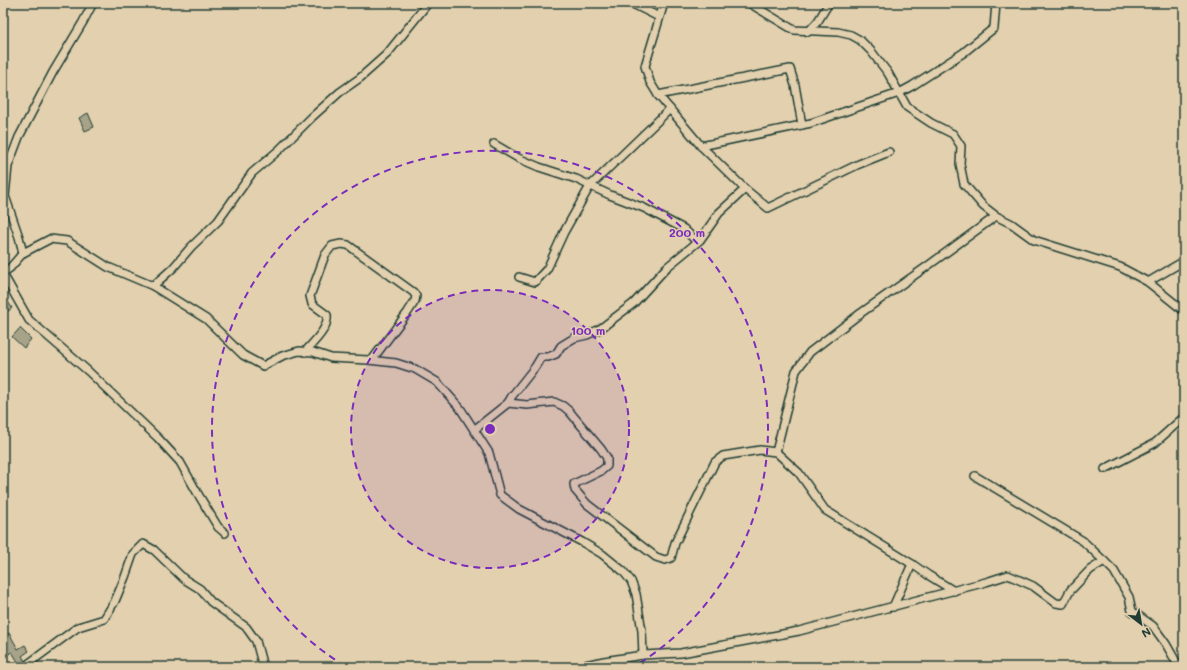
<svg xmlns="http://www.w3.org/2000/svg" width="1187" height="670" font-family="Mali,sans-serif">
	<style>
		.building { fill: #a7a389; stroke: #1f3d34 }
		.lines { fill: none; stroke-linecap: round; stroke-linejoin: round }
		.street-casing { stroke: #1f3d34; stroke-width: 10 }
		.street { stroke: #e3d0ae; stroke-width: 7 }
		.ring { fill: none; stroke: #7b2cbf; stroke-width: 2; stroke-dasharray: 7 5 }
		.centre { fill: #7b2cbf; stroke: #e3d0ae; stroke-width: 2 }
		.ring-label { font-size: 12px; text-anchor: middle; font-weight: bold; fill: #7b2cbf; stroke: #e3d0ae; stroke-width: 3; stroke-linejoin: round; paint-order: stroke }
	</style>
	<rect width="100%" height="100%" fill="#e3d0ae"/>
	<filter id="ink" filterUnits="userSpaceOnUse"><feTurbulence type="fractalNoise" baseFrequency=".025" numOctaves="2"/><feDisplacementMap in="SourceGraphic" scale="8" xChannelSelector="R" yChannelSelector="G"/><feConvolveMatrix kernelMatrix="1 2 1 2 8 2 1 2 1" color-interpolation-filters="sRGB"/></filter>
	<g filter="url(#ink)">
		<!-- building -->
		<g class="building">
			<polygon points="88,113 94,127 85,131 79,118"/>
			<polygon points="3,294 12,308 3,315"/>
			<polygon points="20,328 31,339 24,348 12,337"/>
			<polygon points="9,633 18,649 25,645 29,651 22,656 25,661 23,663 20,665 12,652 3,657 3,636"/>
		</g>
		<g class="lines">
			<defs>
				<g id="street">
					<polyline points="631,3 659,17"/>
					<polyline points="664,3 645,66 650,82 658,95 701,146 745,189 768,208 859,164 889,152"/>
					<polyline points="749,3 794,30 838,32 851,35 860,40 871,51 888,73 907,107 931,123 953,134 961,146 960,164 964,184 983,206 996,216 1012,224 1034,240 1120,267 1148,282 1184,311"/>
					<polyline points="808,32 818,21 829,3"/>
					<polyline points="658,95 790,69 795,85 802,125"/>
					<polyline points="494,144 518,158 539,167 576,179 610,195 644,208 684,229 697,242"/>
					<polyline points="701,146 811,123 899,93 912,86 963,53 994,28 996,3"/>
					<polyline points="23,253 50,239 67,241 108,267 153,286 206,319 243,355 263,366 282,356 299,351 313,352 331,358 368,360 396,363 415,369 437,382 460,408 489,453 500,495 519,509 582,542 602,554 623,571 631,581 636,594 642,631 643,655 681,653 799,631 986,582 1008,575 1033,586 1056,603 1063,604 1070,591 1090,570 1104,561 1114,571 1129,597 1132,611 1153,626 1166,644 1179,667"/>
					<polyline points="3,273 10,268 23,253 19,237 5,196 8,166 19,137 53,72 83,22 93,3"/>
					<polyline points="3,274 29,320 88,371 158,438 180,462 198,494 218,527 225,533"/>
					<polyline points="519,277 535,282 547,269 564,232 590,186 670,109"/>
					<polyline points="1148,282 1184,261"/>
					<polyline points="153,286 173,268 191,247 218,221 252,173 279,150 312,117 340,92 360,78 387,54 428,3"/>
					<path d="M 305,352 C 313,342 329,329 327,315 L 312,304 L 310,296 L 325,255 L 332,246 L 341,244 L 348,245 L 413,292 L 416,296 L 415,301 L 408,312 L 372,360"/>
					<polyline points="508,403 527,405 554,402 563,406 569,411 601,449 607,458 607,466 601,471 574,484 575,490 587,504 656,557 665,560 671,558 675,543 715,462 723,456 760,450 776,452 799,473 825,510 912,564 928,575 954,591"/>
					<polyline points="474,430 508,403 512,396 535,367 541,357 548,357 556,354 561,346 574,338 587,335 600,329 634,303 667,267 700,240 719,213 745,189"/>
					<polyline points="776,452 796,371 810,352 861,313 929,265 996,216"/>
					<polyline points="1105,469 1155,443 1184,417"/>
					<polyline points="975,476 1083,541 1104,561"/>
					<polyline points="893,607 912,564"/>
					<polyline points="28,664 78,627 104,619 115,601 125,577 133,554 143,544 154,550 184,579 200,589 211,602 246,627 256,641 263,667"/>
					<polyline points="576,667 604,661 643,655"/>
				</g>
			</defs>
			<!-- street casing -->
			<use href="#street" class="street-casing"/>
			<!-- street -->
			<use href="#street" class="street"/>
		</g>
	</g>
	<!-- distance rings -->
	<circle cx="490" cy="429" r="139" fill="#7b2cbf" fill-opacity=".12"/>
	<g class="ring">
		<circle cx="490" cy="429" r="139"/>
		<path d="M345 666A278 278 0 1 1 635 666"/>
	</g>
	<circle cx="490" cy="429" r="6" class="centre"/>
	<g class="ring-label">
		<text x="687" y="237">200 m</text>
		<text x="588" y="335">100 m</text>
	</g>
	<!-- margin -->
	<rect width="1187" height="670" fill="none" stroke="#e3d0ae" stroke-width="16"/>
	<rect x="8" y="8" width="1171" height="654" fill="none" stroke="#1f3d34" stroke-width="1.5" filter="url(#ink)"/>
	<!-- north arrow -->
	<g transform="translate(1141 624) rotate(149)" stroke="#e3d0ae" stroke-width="3" paint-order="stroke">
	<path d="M0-3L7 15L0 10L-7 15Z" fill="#1f3d34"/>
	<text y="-6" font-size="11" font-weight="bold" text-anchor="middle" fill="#1f3d34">N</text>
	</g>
</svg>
